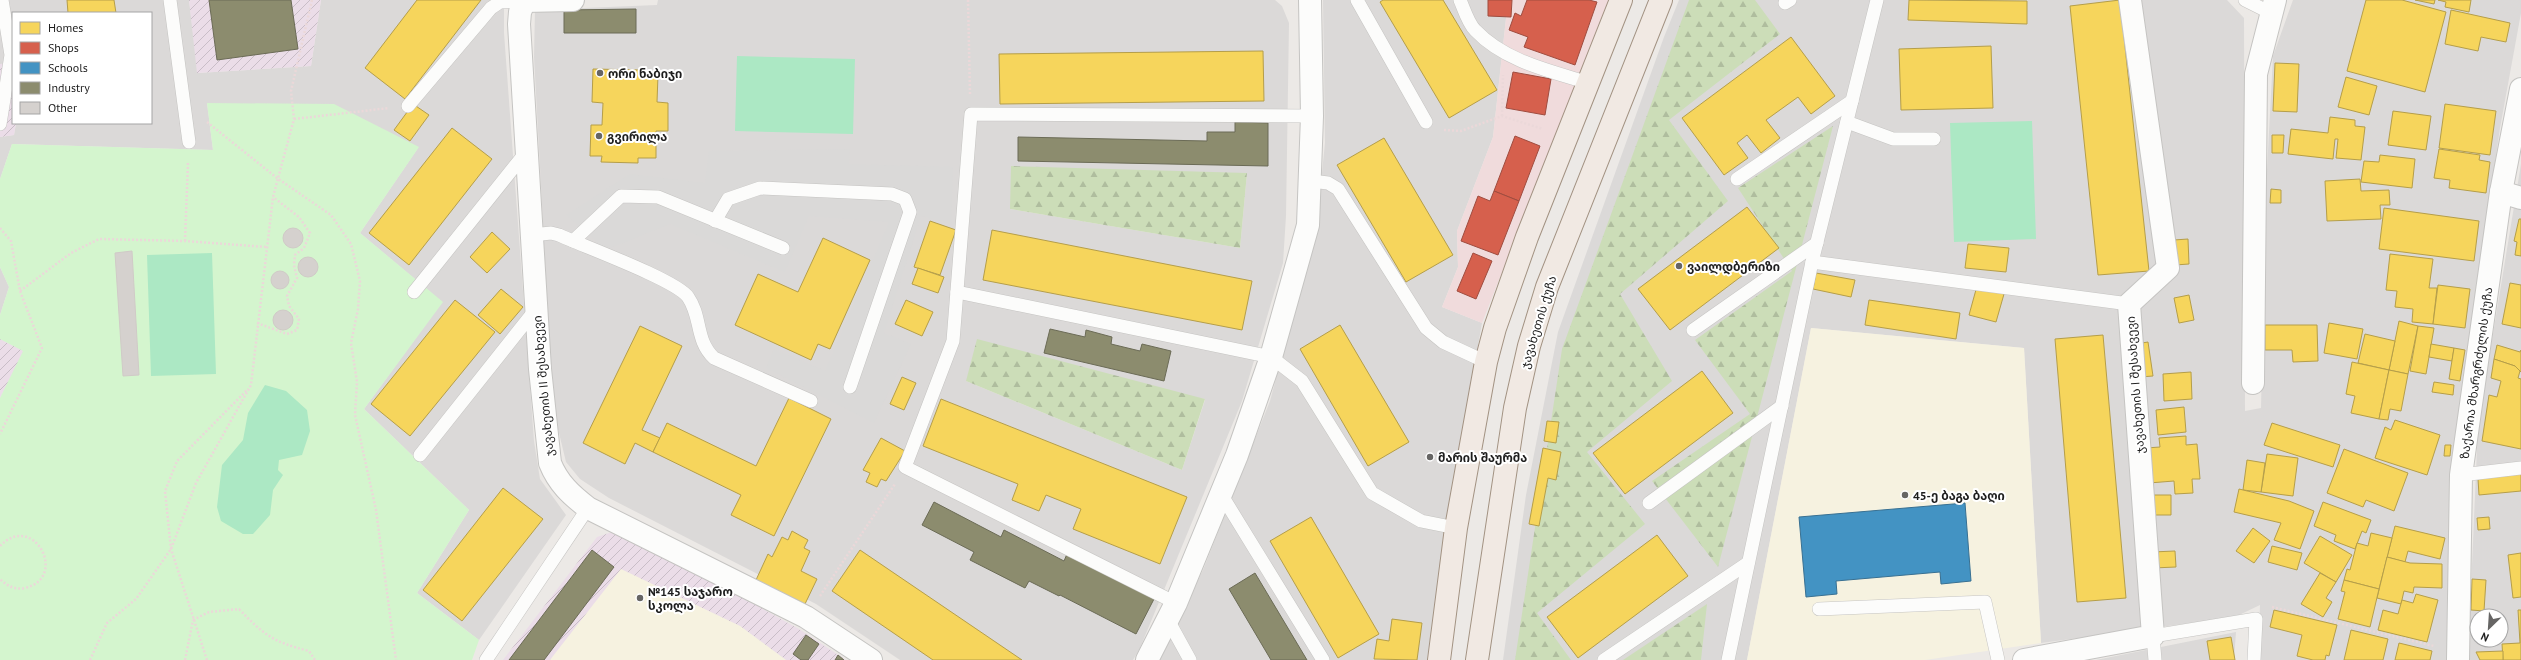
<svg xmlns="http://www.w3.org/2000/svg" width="2521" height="660" font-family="'PT Sans','Noto Sans Georgian',sans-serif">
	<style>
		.residential { fill: #dbd9d8; fill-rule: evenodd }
		.commercial { fill: #f0dbdc }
		.industrial { fill: url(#industrial-furrows) }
		.education { fill: #f6f2e0 }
		.religious { fill: #dad9d8 }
		.forest { fill: url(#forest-firs) }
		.park { fill: #d4f5ce }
		.pitch { fill: #ace8c4 }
		.homes { fill: #f6d55c; stroke: #b59e49 }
		.shops { fill: #d6604d; stroke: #9f4c3f }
		.schools { fill: #4393c3; stroke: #387092 }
		.industry { fill: #8c8c6e; stroke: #6b6b56 }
		.building { fill: #d5d1ce; stroke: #d0cac7 }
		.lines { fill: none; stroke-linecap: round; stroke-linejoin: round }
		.service-casing { stroke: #c5c4c2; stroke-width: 14 }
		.minor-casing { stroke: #c5c4c2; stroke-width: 24 }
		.primary-casing { stroke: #a29282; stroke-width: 24 }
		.path { stroke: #ebd8d9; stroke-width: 2.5; stroke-dasharray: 2 2; stroke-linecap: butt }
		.service { stroke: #fcfcfb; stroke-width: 13 }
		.minor { stroke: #fcfcfb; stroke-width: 22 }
		.primary { stroke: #f1e9e3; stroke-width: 22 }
		.poi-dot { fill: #666564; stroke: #fff; stroke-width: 1.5 }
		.labels { text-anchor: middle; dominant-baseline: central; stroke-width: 4; stroke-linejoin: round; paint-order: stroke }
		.poi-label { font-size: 12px; font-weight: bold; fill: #1e1e1e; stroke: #fff; text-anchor: start }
		.street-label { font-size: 12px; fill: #1e1e1e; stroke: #fff }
	</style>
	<defs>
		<pattern id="industrial-furrows" width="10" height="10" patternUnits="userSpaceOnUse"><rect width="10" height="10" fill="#ebdde8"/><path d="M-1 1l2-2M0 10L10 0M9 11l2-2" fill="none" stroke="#c9bdc7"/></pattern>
		<pattern id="forest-firs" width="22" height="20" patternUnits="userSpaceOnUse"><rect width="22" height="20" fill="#ccddb8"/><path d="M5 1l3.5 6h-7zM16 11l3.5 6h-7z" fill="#afbd9e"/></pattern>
	</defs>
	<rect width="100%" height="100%" fill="#ece9e6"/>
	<!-- residential -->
	<g class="residential">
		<polygon points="0,0 189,0 198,73 311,66 321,0 504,0 504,33 534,441 540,479 566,515 479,640 417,593 469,510 364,409 442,302 360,233 418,148 207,103 213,150 12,144 0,179 0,137 14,135 16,123 151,123 151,13 13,13 13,63 0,64"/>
		<path d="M 658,0 L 1275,0 L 1282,6 L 1289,23 L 1286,216 L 1283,263 L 1242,401 L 1140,648 L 1133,660 L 900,660 L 816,604 L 609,498 L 580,479 L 566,462 L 553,408 L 534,57 L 535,10 L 657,5 ZM 1247,173 L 1240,248 L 1010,209 ZM 966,381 L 1205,399 L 1205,400 L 1182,470 Z"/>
		<polygon points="1323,0 1508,0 1493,137 1457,231 1458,267 1442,307 1482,323 1447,520 1427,660 1158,660 1203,570 1270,401 1316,231 1325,143"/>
		<polygon points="1679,0 2227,0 2244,18 2245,411 2261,408 2266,189 2273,56 2293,0 2521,0 2521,13 2500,128 2451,469 2449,660 2258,660 2260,605 2235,617 2041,643 2024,348 1811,328 1747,660 1503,660 1526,495 1558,332 1664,37"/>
		<path d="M 2521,164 L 2521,660 L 2468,660 L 2478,425 ZM 2477,616 L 2501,616 L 2501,640 L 2477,640 Z"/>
		<polygon points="0,267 9,287 0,315"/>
		<polygon points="2236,632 2234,660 2096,660"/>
	</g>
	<!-- commercial -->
	<polygon class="commercial" points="1508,0 1609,0 1482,323 1442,307 1458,267 1457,231 1493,137"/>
	<!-- industrial -->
	<g class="industrial">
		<polygon points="189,0 321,0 311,66 197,73"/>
		<polygon points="13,63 13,123 16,123 14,135 0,137 0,64"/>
		<polygon points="0,339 24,351 0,398"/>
		<polygon points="612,532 632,536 799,629 846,660 786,660 740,626 621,570 550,660 503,660 597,537"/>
	</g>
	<!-- education -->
	<g class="education">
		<polygon points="1811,328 2024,348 2041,643 1925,660 1747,660"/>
		<polygon points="621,569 740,626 786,660 550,660"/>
	</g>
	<!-- religious -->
	<polygon class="religious" points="850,149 849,164 953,167 951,224 921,216 884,333 911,344 874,423 766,368 774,349 825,371 889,222 809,216 785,272 670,224 606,250 566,215 630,174 705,183 709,151"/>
	<!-- forest -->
	<g class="forest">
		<polygon points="1689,0 1755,0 1780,34 1669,120 1728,201 1620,294 1672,381 1587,452 1645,524 1537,613 1571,660 1515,660 1562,349"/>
		<polygon points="1833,126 1718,567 1652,481 1750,414 1695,340 1792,271 1738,188"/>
		<polygon points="1011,166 1247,173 1240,248 1010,209"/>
		<polygon points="977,339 1205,399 1182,470 966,381"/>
		<polygon points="1707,604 1701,660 1623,660"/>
	</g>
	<!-- park -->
	<polygon class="park" points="207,103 334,104 419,147 360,233 443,302 364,409 469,510 417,593 479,640 472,660 0,660 0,398 23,351 0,339 0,315 9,287 0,267 0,179 12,144 213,150"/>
	<!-- pitch -->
	<g class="pitch">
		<polygon points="737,56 855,59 853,134 735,131"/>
		<polygon points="2032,121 2036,239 1954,242 1950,123"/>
		<polygon points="212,253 216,374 151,376 147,255"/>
		<polygon points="265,385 286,391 307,410 310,431 302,455 279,460 278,470 283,475 273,490 270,515 253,534 243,534 221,521 217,507 222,465 243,440 248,413"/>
	</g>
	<!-- homes -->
	<g class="homes">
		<polygon points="67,0 114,0 116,13 68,13"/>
		<polygon points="417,0 481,0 405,99 365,68"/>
		<polygon points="1383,0 1443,0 1497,90 1449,118 1380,2"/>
		<polygon points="1909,0 2027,1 2027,24 1908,20"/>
		<polygon points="2120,0 2149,271 2098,275 2070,6"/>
		<polygon points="2366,0 2402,0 2446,12 2425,92 2347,71"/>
		<polygon points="2415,0 2435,0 2434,4"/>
		<polygon points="2438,0 2471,0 2469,12 2445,7 2446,2"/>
		<polygon points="2451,10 2510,23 2506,42 2481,37 2478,51 2445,44"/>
		<polygon points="1791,37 1835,96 1811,114 1798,97 1766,120 1780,138 1761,153 1747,135 1737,143 1748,158 1724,175 1682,118"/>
		<polygon points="1991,46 1993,108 1901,110 1899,49"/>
		<polygon points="1263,51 1264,101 1000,104 999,54"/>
		<polygon points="2275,63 2299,64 2297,112 2273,111"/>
		<polygon points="593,69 640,70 640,75 658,75 657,102 668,103 668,131 656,131 656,158 638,158 638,163 601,162 602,156 590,156 591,125 602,125 603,103 592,102"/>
		<polygon points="2346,77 2377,86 2369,115 2338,107"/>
		<polygon points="413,104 429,115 410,141 394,130"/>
		<polygon points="2445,104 2496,111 2490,155 2439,148"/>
		<polygon points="2393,111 2431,116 2426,150 2388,145"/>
		<polygon points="2330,117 2355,120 2355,126 2365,127 2361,160 2336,158 2338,139 2335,139 2333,159 2288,154 2291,129 2328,133"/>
		<polygon points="452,128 492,159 409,265 369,233"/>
		<polygon points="2272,135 2284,135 2283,153 2272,153"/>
		<polygon points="1384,138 1453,255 1406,282 1337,165"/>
		<polygon points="2439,149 2480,155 2479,160 2490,162 2486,193 2449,188 2450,180 2434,178"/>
		<polygon points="2380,155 2415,159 2412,188 2361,182 2364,161 2379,162"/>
		<polygon points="2360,179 2361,191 2389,190 2390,205 2380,205 2381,219 2327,221 2325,181"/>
		<polygon points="2271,189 2281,190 2281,203 2270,203"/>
		<polygon points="1747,207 1779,248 1670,330 1638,289"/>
		<polygon points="2384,208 2479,221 2474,261 2379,249"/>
		<polygon points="2519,219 2521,219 2521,256 2515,255 2517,242 2514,241"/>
		<polygon points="930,221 956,230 940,275 914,267"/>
		<polygon points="992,230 1252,281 1242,330 983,280"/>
		<polygon points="492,232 510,249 487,273 470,257"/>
		<polygon points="823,238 870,260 830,349 818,344 811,360 735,325 758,274 798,292"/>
		<polygon points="2188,239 2189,264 2175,265 2174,240"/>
		<polygon points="1968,244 2009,248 2006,272 1965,268"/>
		<polygon points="2390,254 2433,259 2429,288 2437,288 2433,324 2412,322 2413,309 2395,307 2397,291 2386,290"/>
		<polygon points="918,268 944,277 938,293 912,284"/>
		<polygon points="1816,273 1855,280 1851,297 1813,289"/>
		<polygon points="2510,283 2521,285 2521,328 2502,324"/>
		<polygon points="2438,285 2470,289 2465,328 2433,324"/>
		<polygon points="1977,286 2004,294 1996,322 1969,315"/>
		<polygon points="501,289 523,307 500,334 478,315"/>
		<polygon points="2189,295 2194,320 2179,323 2174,298"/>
		<polygon points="455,300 495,332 410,436 371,404"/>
		<polygon points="906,300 933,312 922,336 895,324"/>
		<polygon points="1869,300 1960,313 1956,339 1865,325"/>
		<polygon points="2399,321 2418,326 2408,374 2389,370"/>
		<polygon points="2329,323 2363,329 2357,359 2324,353"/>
		<polygon points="1340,325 1409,442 1368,466 1300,349"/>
		<polygon points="2265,325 2317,325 2318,361 2293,362 2292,350 2265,350"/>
		<polygon points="640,326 682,346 642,430 660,438 653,452 635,443 625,464 583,443"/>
		<polygon points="2418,326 2434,328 2426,374 2410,371"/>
		<polygon points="2365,334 2395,341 2389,370 2358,363"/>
		<polygon points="2103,335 2126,598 2077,602 2055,339"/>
		<polygon points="2148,342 2153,376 2140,377 2136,344"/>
		<polygon points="2431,344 2454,348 2452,361 2429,357"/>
		<polygon points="2497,345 2520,352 2521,350 2521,372 2515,366 2494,359"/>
		<polygon points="2454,348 2465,350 2460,381 2449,379"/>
		<polygon points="2494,359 2515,366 2520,371 2518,378 2521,379 2521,449 2482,441 2489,395 2497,397 2501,381 2491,378"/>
		<polygon points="2352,362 2389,370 2379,419 2351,413 2355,396 2346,394"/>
		<polygon points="2389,370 2408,374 2401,411 2390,409 2388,420 2379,419"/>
		<polygon points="1702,371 1733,413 1625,494 1593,453"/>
		<polygon points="2191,372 2192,399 2164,401 2163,374"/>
		<polygon points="902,377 916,383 904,410 890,404"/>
		<polygon points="2434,382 2454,385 2453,395 2432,392"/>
		<polygon points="789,398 831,419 774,536 731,515 741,495 653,452 667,423 756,466"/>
		<polygon points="941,399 1187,497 1160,564 1073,529 1081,509 1046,495 1039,511 1012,500 1018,484 923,446"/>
		<polygon points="2184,407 2186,432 2158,435 2156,410"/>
		<polygon points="2395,420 2440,435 2427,475 2375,458 2385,427 2391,430"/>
		<polygon points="1547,421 1559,422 1556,443 1544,441"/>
		<polygon points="2272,423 2340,445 2333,467 2264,445"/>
		<polygon points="2186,436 2186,445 2197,444 2200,479 2192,479 2193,493 2175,494 2174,481 2149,483 2146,448 2160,447 2159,438"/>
		<polygon points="881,438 905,451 886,481 881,479 877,487 866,482 870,473 863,470"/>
		<polygon points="2445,445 2451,445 2450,456 2444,456"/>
		<polygon points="1543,448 1561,452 1556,480 1548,478 1539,526 1529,524"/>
		<polygon points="2344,449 2408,473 2394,511 2366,500 2363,507 2327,493"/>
		<polygon points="2267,454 2298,458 2293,496 2261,492"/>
		<polygon points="2247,460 2265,463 2261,492 2243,490"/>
		<polygon points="2521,474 2521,491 2479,495 2478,479"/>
		<polygon points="503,488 543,519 462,621 423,590"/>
		<polygon points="2239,489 2289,501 2314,511 2300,549 2274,540 2281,523 2234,512"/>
		<polygon points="2152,495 2171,495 2171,515 2153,515"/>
		<polygon points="2323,502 2371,520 2366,533 2362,531 2355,549 2334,541 2336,535 2314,526"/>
		<polygon points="1311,517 1379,634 1338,658 1270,541"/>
		<polygon points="2489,517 2490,529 2478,530 2477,518"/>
		<polygon points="2395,526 2445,538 2440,559 2408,551 2405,562 2387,557"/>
		<polygon points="2253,528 2270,541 2254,563 2236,551"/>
		<polygon points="792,531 808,540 804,548 810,551 801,571 817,579 805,604 756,580 768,554 772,557 782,537 788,540"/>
		<polygon points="2371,533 2392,538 2379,589 2344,580 2347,569 2350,570 2357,543 2368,546"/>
		<polygon points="1657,535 1688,576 1578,658 1547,617"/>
		<polygon points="2320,536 2352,555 2336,582 2304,563"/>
		<polygon points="2272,546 2302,553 2297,570 2268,562"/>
		<polygon points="860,550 1022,660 933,660 832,591"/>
		<polygon points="2175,551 2176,567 2153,568 2152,552"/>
		<polygon points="2521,553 2521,597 2513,598 2508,555"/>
		<polygon points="2387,557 2410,563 2442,564 2442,588 2414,587 2413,593 2404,591 2401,604 2377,598"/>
		<polygon points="2320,573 2336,582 2326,598 2332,602 2323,617 2301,604"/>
		<polygon points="2472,579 2486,580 2484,611 2471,610"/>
		<polygon points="2344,580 2379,589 2370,627 2338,619 2345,592 2341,591"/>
		<polygon points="2416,594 2438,600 2427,642 2378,630 2383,610 2398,614 2402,600 2413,603"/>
		<polygon points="2274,610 2337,625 2329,656 2326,655 2325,660 2313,660 2297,656 2302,635 2270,627"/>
		<polygon points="2518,610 2521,610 2521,660 2503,660 2502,644 2520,643"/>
		<polygon points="1392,619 1422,623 1417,660 1374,659 1377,639 1389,641"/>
		<polygon points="2351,630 2388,639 2383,660 2344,660"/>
		<polygon points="2231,637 2235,660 2210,660 2207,641"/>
		<polygon points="2399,643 2432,651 2430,660 2395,660"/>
		<polygon points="2503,651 2503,660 2480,660 2476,652"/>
	</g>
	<!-- shops -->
	<g class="shops">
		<polygon points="1488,0 1512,0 1511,17 1488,16"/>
		<polygon points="1527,0 1589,0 1597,2 1575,65 1524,47 1528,37 1509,30 1515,13 1521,16"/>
		<polygon points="1513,72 1551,79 1545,115 1506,108"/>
		<polygon points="1515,136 1540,146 1519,201 1494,191"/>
		<polygon points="1494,191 1519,201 1498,255 1461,241 1478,196 1490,201"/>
		<polygon points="1473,253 1492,261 1476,299 1457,291"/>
	</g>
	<!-- schools -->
	<polygon class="schools" points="1965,503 1971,581 1941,584 1940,572 1836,581 1837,594 1806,597 1799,517"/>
	<!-- industry -->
	<g class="industry">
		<polygon points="209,0 291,0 298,49 217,60"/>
		<polygon points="636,9 636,33 564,33 564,10"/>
		<polygon points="1235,122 1268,123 1268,166 1018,161 1018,137 1207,141 1207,132 1235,132"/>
		<polygon points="1050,329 1085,337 1086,330 1112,337 1111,344 1140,351 1142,344 1171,351 1164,381 1044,353"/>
		<polygon points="934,502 1001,537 1004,530 1064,561 1067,554 1154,599 1136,634 1060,595 1059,596 1029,581 1025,588 970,560 974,552 922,525"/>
		<polygon points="592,550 614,567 544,660 509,660"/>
		<polygon points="1255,573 1307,660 1271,660 1229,589"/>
		<polygon points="806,635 819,644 808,660 801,660 793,654"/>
		<polygon points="838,655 844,660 835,660"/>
	</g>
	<!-- building -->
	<g class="building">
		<circle cx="293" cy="238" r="10"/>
		<polygon points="132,251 139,375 123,376 115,253"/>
		<circle cx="308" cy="267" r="10"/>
		<circle cx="280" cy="280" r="9"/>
		<circle cx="283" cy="320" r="10"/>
	</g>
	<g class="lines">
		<defs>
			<g id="service">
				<polyline points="170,0 189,142"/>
				<polyline points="1357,0 1426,122"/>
				<path d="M 1460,0 C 1464,9 1468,23 1475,30 C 1504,61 1550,71 1589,83"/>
				<polyline points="2245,0 2271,13"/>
				<polyline points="1785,3 1790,0"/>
				<polyline points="408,106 491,8 500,2 524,1"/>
				<polyline points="1847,122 1893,139 1934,139"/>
				<polyline points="0,124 11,55 2,0"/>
				<polyline points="1737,179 1852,101"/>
				<polyline points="1311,181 1328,183 1338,189 1426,328 1443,342 1486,362"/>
				<polyline points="715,221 728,199 760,188 892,194 905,199 910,212 850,387"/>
				<path d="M 532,235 L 551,233 L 559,235 C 583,246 676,280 688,297 C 702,317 695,340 714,358 L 811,401"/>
				<polyline points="573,241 621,196 658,197 783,248"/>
				<polyline points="1812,262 2129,304"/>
				<polyline points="414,292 527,151"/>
				<polyline points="957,292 1271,357 1302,381 1372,493 1421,521 1456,528"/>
				<polyline points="1693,330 1817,243"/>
				<polyline points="420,455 536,309"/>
				<polyline points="2461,475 2521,468"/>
				<polyline points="1221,494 1323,660"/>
				<polyline points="1649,503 1782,406"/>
				<polyline points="1176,603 905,467 953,341 971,114 1312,116"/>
				<polyline points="1819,609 1985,602 1998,660"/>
				<polyline points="1168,620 1190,660"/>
				<polyline points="486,660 588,508"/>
				<polyline points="1604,660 1748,563"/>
				<polyline points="1728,660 1812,262 1877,0"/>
				<polyline points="2155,660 2153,636 2256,619 2254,660"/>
			</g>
			<g id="minor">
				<path d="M 525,0 L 520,12 L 519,24 L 540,369 L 550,463 C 558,483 571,495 588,508 L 806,617 L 871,660"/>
				<polyline points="524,1 573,0"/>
				<polyline points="2501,192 2521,198"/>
				<polyline points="2253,383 2256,74 2275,0"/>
				<polyline points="1147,660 1176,603 1237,455 1271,357 1308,225 1312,116 1310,0"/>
				<polyline points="2024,660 2153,636 2129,304 2168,268 2130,0"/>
				<polyline points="2458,660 2461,475 2501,192 2521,89"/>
			</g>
			<g id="primary">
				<polyline points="1439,660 1456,528 1486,362 1495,328 1527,237 1621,0"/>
				<polyline points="1477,660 1515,408 1529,346 1547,287 1661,0"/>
			</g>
		</defs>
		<!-- service casing -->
		<use href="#service" class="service-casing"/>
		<!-- minor casing -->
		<use href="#minor" class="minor-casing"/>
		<!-- primary casing -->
		<use href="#primary" class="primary-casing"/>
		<!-- path -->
		<g class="path">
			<polyline points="968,0 970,94"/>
			<polyline points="1502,116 1503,75"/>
			<polyline points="294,119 389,108"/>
			<polyline points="207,122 277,178 331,215 351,244 360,281 358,309 351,343 357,382 355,415 376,510 396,660"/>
			<polyline points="1444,130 1461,131 1502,116 1543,129"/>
			<polyline points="0,228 11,241 20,291 42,348 0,434"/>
			<polyline points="185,241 188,162"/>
			<polyline points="20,291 71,253 99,239 185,241 266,247"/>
			<polyline points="257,323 287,334 297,330 299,319 289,306 287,296 297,278 294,265 295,255 304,248 310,233 299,217 273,197"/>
			<path d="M 0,546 C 34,511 69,578 25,588 C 15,590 7,586 0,579"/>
			<polyline points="820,596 895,484"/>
			<polyline points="2272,607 2434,646"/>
			<path d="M 193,620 L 209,612 L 239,609 C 264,635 273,642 309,651 L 315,660"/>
			<polyline points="90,660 107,623 136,599 171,549 196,483 251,385 273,197 294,119 291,91 312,0"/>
			<polyline points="185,660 193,620"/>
			<polyline points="207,660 171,549 165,491 177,461 248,389"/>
		</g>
		<!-- service -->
		<use href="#service" class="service"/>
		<!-- minor -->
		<use href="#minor" class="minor"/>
		<!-- primary -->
		<use href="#primary" class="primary"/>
	</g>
	<!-- markers -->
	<g class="poi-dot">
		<circle cx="600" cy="73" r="4"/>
		<circle cx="599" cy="136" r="4"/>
		<circle cx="1679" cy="266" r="4"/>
		<circle cx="1430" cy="457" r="4"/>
		<circle cx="1905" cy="495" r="4"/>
		<circle cx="640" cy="598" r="4"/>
	</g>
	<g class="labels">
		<!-- poi labels -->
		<g class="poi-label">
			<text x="608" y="73">ორი ნაბიჯი</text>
			<text x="607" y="136">გვირილა</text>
			<text x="1687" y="266">ვაილდბერიზი</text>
			<text x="1438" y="457">მარის შაურმა</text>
			<text x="1913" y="495">45-ე ბაგა ბაღი</text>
			<text x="648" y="591">№145 საჯარო<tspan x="648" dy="14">სკოლა</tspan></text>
		</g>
		<!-- street labels -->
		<g class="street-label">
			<text transform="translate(1538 322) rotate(-73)">ჯავახეთის ქუჩა</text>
			<text transform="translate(2476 373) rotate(-82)">ზაქარია მხარგრძელის ქუჩა</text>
			<text transform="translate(2135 385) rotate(-94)">ჯავახეთის I შესახვევი</text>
			<text transform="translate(543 386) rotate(-95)">ჯავახეთის II შესახვევი</text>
		</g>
	</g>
	<!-- legend -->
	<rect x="12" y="12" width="140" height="112" fill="#ffffff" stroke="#a5a5a5"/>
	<rect x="20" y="22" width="20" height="12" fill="#f6d55c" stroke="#a5a5a5"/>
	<text x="48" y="32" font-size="12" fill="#1e1e1e">Homes</text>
	<rect x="20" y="42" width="20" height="12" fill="#d6604d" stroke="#a5a5a5"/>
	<text x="48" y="52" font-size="12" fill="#1e1e1e">Shops</text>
	<rect x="20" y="62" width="20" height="12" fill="#4393c3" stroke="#a5a5a5"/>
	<text x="48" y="72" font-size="12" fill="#1e1e1e">Schools</text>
	<rect x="20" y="82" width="20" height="12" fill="#8c8c6e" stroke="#a5a5a5"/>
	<text x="48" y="92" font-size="12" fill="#1e1e1e">Industry</text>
	<rect x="20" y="102" width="20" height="12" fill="#d5d1ce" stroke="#a5a5a5"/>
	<text x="48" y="112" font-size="12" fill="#1e1e1e">Other</text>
	<!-- north arrow -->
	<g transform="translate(2489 628) rotate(205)"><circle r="19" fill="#ffffff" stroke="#a5a5a5"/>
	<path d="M0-3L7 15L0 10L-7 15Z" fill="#666564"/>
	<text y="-6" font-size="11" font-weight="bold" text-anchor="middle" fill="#1e1e1e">N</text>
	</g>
</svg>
